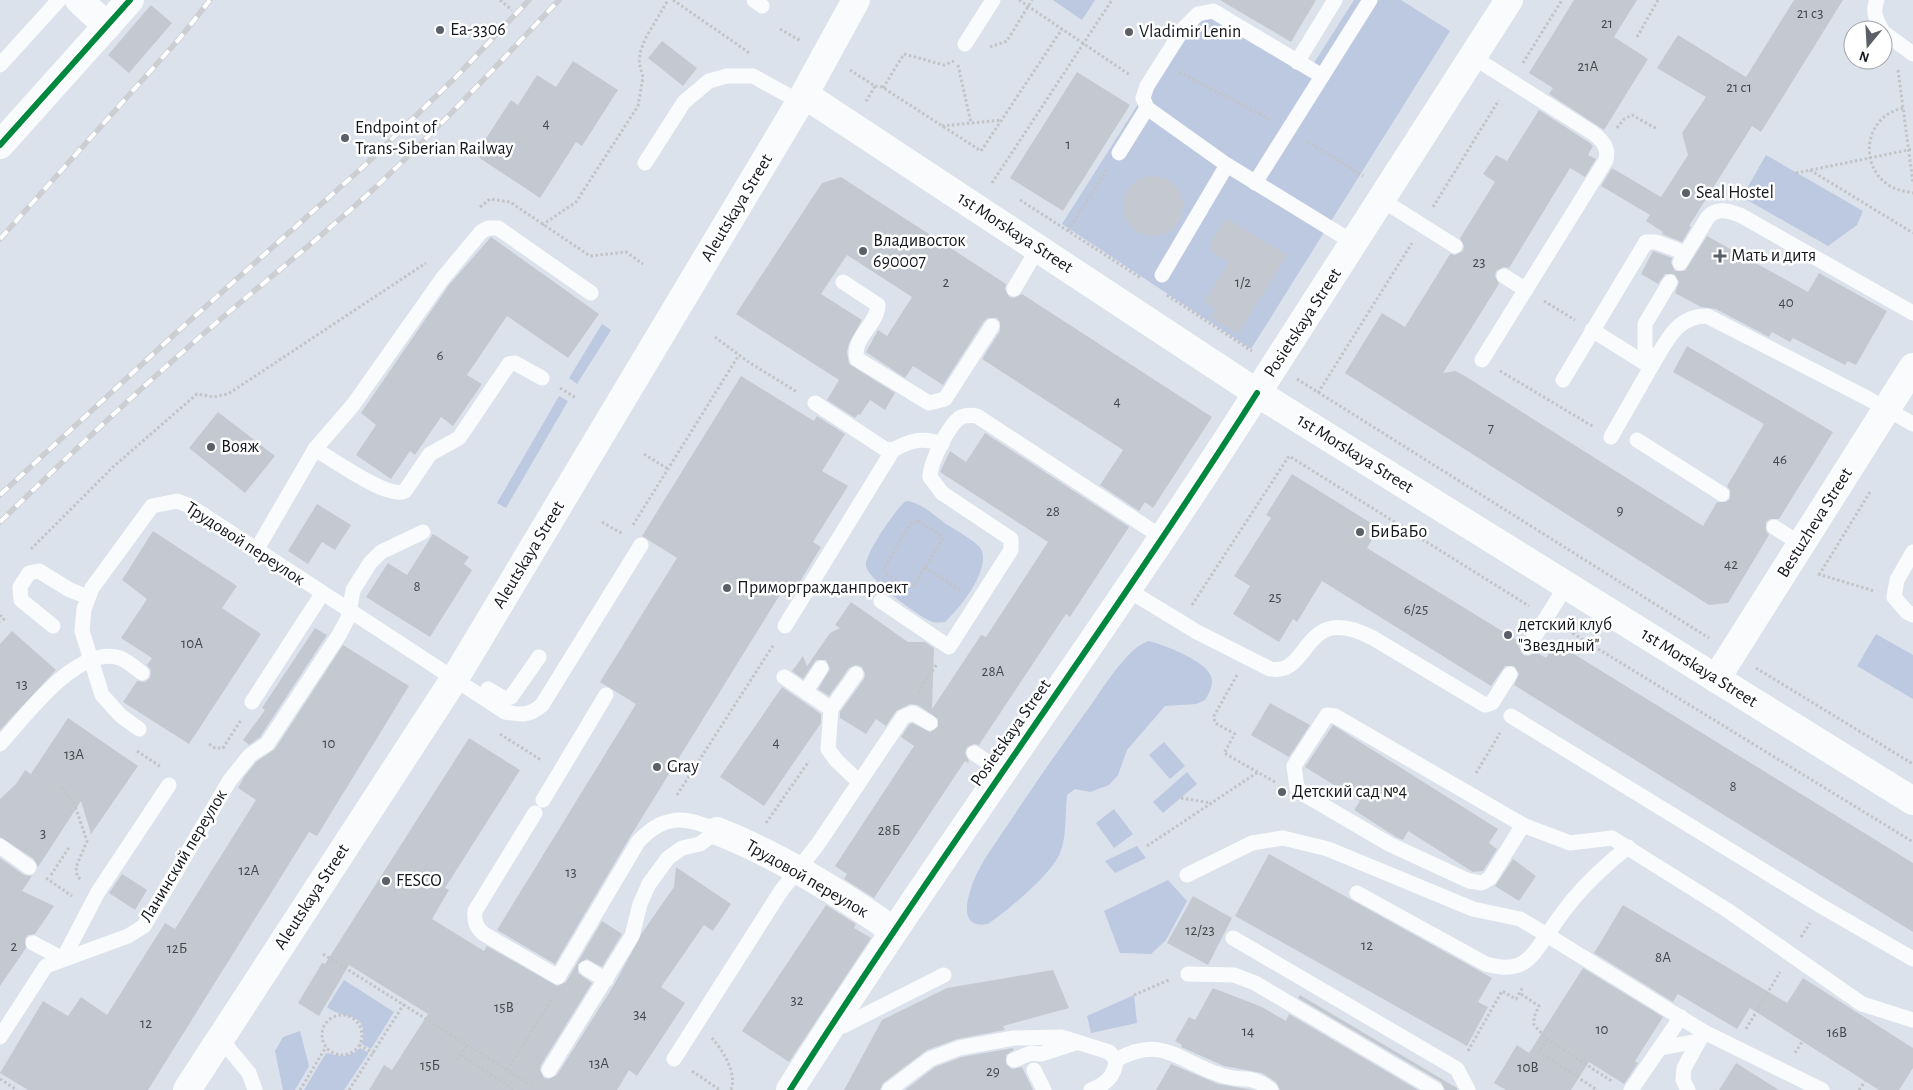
<svg xmlns="http://www.w3.org/2000/svg" width="1913" height="1090" font-family="'Alegreya Sans',sans-serif">
	<style>
		.green { fill: #bcc9e1 }
		.building { fill: #c4c9d1 }
		.lines { fill: none; stroke-linecap: round; stroke-linejoin: round }
		.path { stroke: #c3c4c7; stroke-width: 3; stroke-dasharray: 2.5 2.5; stroke-linecap: butt }
		.lane { stroke: #fafbfc; stroke-width: 15 }
		.street { stroke: #fafbfc; stroke-width: 28 }
		.primary { stroke: #fafbfc; stroke-width: 28 }
		.rail-casing { stroke: #cdced1; stroke-width: 5.5 }
		.rail { stroke: #fff; stroke-width: 4; stroke-dasharray: 11; stroke-linecap: butt }
		.cycleway-casing { stroke: #fff; stroke-width: 9 }
		.cycleway { stroke: #00873e; stroke-width: 6 }
		.poi-dot { fill: #5b5f67; stroke: #fff; stroke-width: 2 }
		.labels { text-anchor: middle; dominant-baseline: central; stroke-width: 5; stroke-linejoin: round; paint-order: stroke }
		.number-label { font-size: 15px; fill: #44474e }
		.poi-label { font-size: 18px; fill: #15181f; stroke: #fff; text-anchor: start }
		.street-label { font-size: 18px; fill: #15181f; stroke: #fff }
	</style>
	<rect width="100%" height="100%" fill="#dce2ec"/>
	<!-- green -->
	<g class="green">
		<polygon points="1053,0 1095,0 1082,20"/>
		<polygon points="1354,0 1401,0 1450,31 1251,349 1062,224 1199,8 1307,74"/>
		<polygon points="1766,155 1863,211 1857,225 1828,246 1742,197"/>
		<polygon points="602,324 611,330 577,384 569,378"/>
		<polygon points="559,396 568,401 506,508 497,503"/>
		<path d="M 906,501 C 921,502 935,516 946,524 C 954,529 977,542 981,549 C 991,570 960,608 945,622 C 941,622 937,623 933,622 C 920,618 867,578 866,566 C 864,555 896,508 906,501 Z"/>
		<polygon points="1876,634 1913,655 1913,699 1857,666"/>
		<path d="M 1149,641 C 1164,645 1214,663 1212,682 C 1212,688 1208,695 1205,700 L 1196,704 L 1165,706 L 1127,750 L 1118,775 L 1109,785 L 1090,792 L 1075,789 L 1067,795 C 1065,814 1067,836 1060,853 C 1050,876 1008,910 988,924 C 960,929 966,903 972,885 C 981,860 1001,836 1015,814 C 1040,776 1065,741 1091,705 C 1102,689 1112,673 1125,659 C 1132,651 1138,645 1149,641 Z"/>
		<polygon points="1164,742 1185,766 1170,779 1149,755"/>
		<polygon points="1187,772 1197,784 1163,813 1153,802"/>
		<polygon points="1114,809 1133,834 1114,848 1096,823"/>
		<polygon points="1137,846 1146,858 1115,873 1105,861"/>
		<polygon points="1168,880 1187,901 1166,940 1151,954 1120,953 1104,911"/>
		<path d="M 344,980 L 394,1012 L 371,1049 L 362,1044 C 369,1009 344,1021 327,1007 Z"/>
		<polygon points="1134,995 1137,1023 1091,1033 1087,1016"/>
		<polygon points="300,1031 309,1066 295,1090 283,1090 275,1051 283,1037"/>
		<path d="M 360,1048 L 368,1052 L 368,1054 L 344,1090 L 304,1090 L 326,1053 C 339,1056 349,1059 360,1048 Z"/>
	</g>
	<!-- building -->
	<g class="building">
		<polygon points="1220,0 1316,0 1291,42"/>
		<polygon points="1574,0 1637,0 1614,37 1648,59 1604,130 1549,94 1553,88 1529,73"/>
		<polygon points="1794,0 1843,0 1761,132 1752,126 1689,226 1691,227 1682,242 1662,234 1663,232 1646,221 1650,215 1601,186 1612,168 1661,197 1688,155 1682,133 1706,97 1657,68 1678,35 1746,77"/>
		<polygon points="151,5 172,23 129,73 108,55"/>
		<polygon points="662,41 697,68 683,86 648,58"/>
		<polygon points="573,61 618,90 582,146 576,142 540,198 475,155 511,100 518,105 537,75 556,87"/>
		<polygon points="1077,72 1130,105 1063,211 1010,178"/>
		<polygon points="1539,110 1590,143 1593,146 1588,155 1596,159 1585,177 1570,168 1509,268 1504,267 1496,271 1495,276 1499,284 1443,373 1455,371 1465,376 1703,526 1717,502 1726,502 1730,499 1730,490 1727,486 1764,424 1673,372 1687,346 1833,432 1779,519 1770,519 1766,522 1766,531 1769,535 1728,603 1709,605 1345,373 1382,313 1405,327 1450,254 1455,255 1463,251 1464,246 1460,238 1495,182 1483,174 1496,155 1507,161"/>
		<circle cx="1153" cy="206" r="30"/>
		<polygon points="841,177 1006,284 1005,289 1009,297 1014,298 1022,294 1212,417 1153,508 1145,502 1139,511 1100,485 1123,450 982,359 1000,331 1000,322 997,318 988,318 984,321 943,385 913,366 905,378 866,352 878,330 887,336 912,297 847,255 821,294 862,320 849,343 847,352 849,364 895,393 885,410 870,400 860,415 858,414 855,418 827,400 839,380 736,314 822,183"/>
		<polygon points="1226,218 1287,255 1238,334 1210,317 1215,309 1204,302 1229,262 1211,251 1211,242"/>
		<polygon points="1707,236 1808,292 1819,273 1887,311 1856,365 1848,361 1845,365 1793,338 1790,342 1772,332 1769,337 1716,309 1701,307 1675,293 1679,282 1674,274 1665,274 1658,284 1641,274 1653,251 1672,258 1671,263 1675,271 1685,271"/>
		<polygon points="491,237 599,314 568,358 507,316 467,375 482,384 453,426 441,417 415,455 410,451 391,479 356,455 376,425 361,413 449,285"/>
		<polygon points="741,376 814,421 817,416 845,434 822,471 848,486 813,542 821,547 790,598 781,593 630,837 555,964 497,930 636,704 600,682 677,558 642,536"/>
		<polygon points="218,412 275,456 245,493 189,448"/>
		<polygon points="985,433 1129,527 1070,617 1066,614 979,745 974,744 967,747 965,753 969,761 968,763 965,761 874,898 844,879 847,874 835,866 914,746 901,737 909,725 912,723 930,732 938,727 938,719 918,705 910,704 896,711 886,726 876,719 866,734 840,718 840,712 864,679 865,674 862,667 856,665 849,668 829,696 818,689 830,669 826,660 816,660 803,679 792,671 803,656 807,666 830,633 840,628 835,625 851,602 908,642 925,642 934,648 932,709 981,635 986,637 1048,542 940,472 950,451 966,462"/>
		<polygon points="1292,474 1379,528 1367,548 1520,642 1519,647 1523,655 1528,656 1536,652 1546,658 1556,643 1913,863 1913,932 1514,685 1519,674 1514,666 1505,666 1491,686 1322,581 1297,622 1293,619 1279,642 1233,614 1250,586 1234,576 1271,518 1266,515"/>
		<polygon points="317,504 351,525 335,550 322,542 308,564 288,551"/>
		<polygon points="153,531 237,586 222,608 261,634 189,744 123,702 137,681 145,682 150,678 151,670 147,665 152,658 121,638 147,599 122,580"/>
		<polygon points="433,534 469,557 464,564 472,570 430,637 366,597 388,563 407,575"/>
		<polygon points="315,628 327,635 260,737 249,745 243,740 265,710 262,708"/>
		<polygon points="12,631 56,670 0,730 0,644"/>
		<polygon points="343,645 409,686 317,836 309,832 148,1090 28,1090 0,1073 43,1001 68,1016 81,997 107,1015 165,923 175,929 256,800 238,788 244,777 256,762 275,749"/>
		<polygon points="782,687 821,714 821,723 764,806 720,777"/>
		<polygon points="1270,703 1310,725 1289,757 1251,735"/>
		<polygon points="68,718 138,766 91,834 81,801 38,867 34,859 0,837 0,799 16,784 25,770 31,774"/>
		<polygon points="1333,725 1498,829 1489,843 1497,849 1483,871 1473,872 1408,831 1403,840 1396,837 1354,810 1360,801 1305,767"/>
		<polygon points="469,738 520,770 445,888 449,890 432,919 484,951 487,946 557,986 566,982 602,921 622,934 602,967 587,959 578,964 578,973 592,983 541,1065 540,1070 544,1078 549,1079 557,1075 614,985 642,933 674,887 676,867 731,904 713,931 704,925 661,987 685,1003 637,1076 629,1070 617,1090 369,1090 384,1065 392,1070 428,1014 349,965 319,1016 298,1003 322,963 325,964"/>
		<polygon points="1269,854 1492,978 1478,1002 1488,1007 1467,1046 1235,916"/>
		<polygon points="0,858 24,875 32,876 22,891 54,906 35,934 28,935 25,938 26,948 0,986"/>
		<polygon points="1513,859 1536,876 1519,901 1495,886"/>
		<polygon points="122,874 147,890 135,910 109,893"/>
		<polygon points="1193,896 1232,918 1208,965 1167,943"/>
		<polygon points="826,905 856,924 854,928 871,938 789,1062 742,1031"/>
		<polygon points="1623,905 1787,1003 1803,978 1913,1048 1913,1068 1899,1090 1879,1090 1750,1008 1737,1029 1678,994 1673,1002 1594,953"/>
		<polygon points="1583,968 1663,1017 1635,1061 1638,1063 1624,1084 1589,1062 1571,1090 1506,1090 1494,1083 1517,1045 1529,1053"/>
		<polygon points="1053,970 1069,1008 1003,1026 1005,1030 957,1039 927,1050 883,1083 880,1090 844,1090 882,1020 947,988"/>
		<polygon points="1213,988 1262,1007 1286,1021 1289,1014 1418,1090 1280,1090 1276,1082 1262,1073 1224,1066 1181,1047 1182,1045 1175,1041 1189,1017 1195,1020"/>
		<polygon points="1300,995 1457,1088 1457,1090 1445,1090 1441,1082 1298,998"/>
		<polygon points="1013,1048 1014,1050 1006,1055 1006,1064 1012,1069 1022,1067 1033,1090 905,1090 935,1067 962,1057"/>
		<polygon points="1736,1063 1779,1090 1719,1090"/>
		<polygon points="1171,1064 1218,1084 1253,1090 1156,1090"/>
	</g>
	<g class="lines">
		<!-- path -->
		<g class="path">
			<polyline points="500,0 512,10"/>
			<polyline points="673,0 751,54"/>
			<polyline points="1019,0 1130,75"/>
			<polyline points="780,29 801,41"/>
			<polyline points="1637,37 1658,0"/>
			<polyline points="990,47 1007,41 1032,0"/>
			<polyline points="1523,63 1562,0"/>
			<polyline points="958,65 971,123"/>
			<polyline points="850,70 875,86 865,103"/>
			<polyline points="1898,70 1913,183"/>
			<polyline points="1179,72 1269,119"/>
			<polyline points="875,86 882,87 981,151 1062,29"/>
			<polyline points="883,88 904,54 944,65 954,61"/>
			<path d="M 1903,108 C 1867,115 1857,162 1887,184 C 1895,190 1904,191 1913,193"/>
			<polyline points="942,126 1001,120"/>
			<polyline points="1617,128 1624,119 1632,115 1657,129"/>
			<polyline points="1307,141 1363,176"/>
			<polyline points="1810,170 1913,233"/>
			<polyline points="1796,173 1913,149"/>
			<polyline points="992,183 1112,0"/>
			<polyline points="1020,200 1141,278"/>
			<polyline points="480,207 490,199 510,202 590,256 626,252 643,264"/>
			<polyline points="1433,207 1499,100"/>
			<polyline points="542,225 576,202 638,106 643,77 639,63 640,53 645,39 668,0"/>
			<polyline points="1068,231 1107,170"/>
			<polyline points="1167,295 1252,351"/>
			<polyline points="1544,301 1575,320"/>
			<polyline points="715,337 747,361 797,392"/>
			<polyline points="1500,371 1594,427"/>
			<polyline points="1297,379 1709,638"/>
			<polyline points="560,388 576,398"/>
			<polyline points="1318,393 1412,243"/>
			<polyline points="644,454 668,469"/>
			<polygon points="918,521 942,536 942,540 914,585 906,587 886,574 884,568 908,528 912,523"/>
			<polyline points="602,522 623,534"/>
			<polyline points="633,525 739,355"/>
			<polyline points="31,549 113,467 197,394 214,397 228,394 426,263"/>
			<polyline points="925,567 961,591"/>
			<polyline points="1818,574 1874,591"/>
			<polyline points="1819,575 1870,492"/>
			<polyline points="1192,605 1289,456 1529,606"/>
			<polyline points="0,615 4,619 0,622"/>
			<polyline points="1564,628 1913,842"/>
			<polyline points="1756,668 1913,764"/>
			<polyline points="1237,675 1214,716 1215,723 1235,734 1224,753 1275,782"/>
			<polyline points="918,692 937,664"/>
			<polyline points="500,734 541,760"/>
			<polyline points="209,744 215,748 223,748 241,720"/>
			<polyline points="137,751 161,767"/>
			<polyline points="1476,773 1500,733"/>
			<polyline points="61,787 74,803 87,841 76,867 77,876 81,880"/>
			<polyline points="677,795 774,644"/>
			<polyline points="1181,798 1211,803"/>
			<polyline points="766,823 809,761"/>
			<polyline points="1147,846 1258,772"/>
			<polyline points="51,875 70,846"/>
			<polyline points="46,878 72,896"/>
			<polyline points="1801,937 1810,923"/>
			<polyline points="323,954 534,1087"/>
			<polyline points="1521,994 1539,1006 1534,1017 1534,1025 1547,1039 1613,1082"/>
			<polyline points="1134,995 1169,980"/>
			<circle cx="342" cy="1035" r="20"/>
			<polyline points="1746,1029 1780,972"/>
			<path d="M 712,1038 C 723,1051 737,1072 731,1090"/>
			<polyline points="1547,1039 1539,1052 1597,1090"/>
			<polyline points="359,1045 374,1053"/>
			<polyline points="1468,1051 1502,991 1516,999 1523,987"/>
			<polyline points="1795,1053 1802,1042"/>
			<polyline points="461,1055 515,1090"/>
			<polyline points="457,1060 467,1045"/>
			<polyline points="507,1070 553,997"/>
			<polyline points="692,1071 720,1090"/>
			<polyline points="0,1079 17,1090"/>
			<polyline points="300,1090 326,1047"/>
			<polyline points="349,1090 404,1004"/>
			<polyline points="1859,1090 1865,1081"/>
		</g>
		<!-- lane -->
		<g class="lane">
			<polyline points="754,0 762,6"/>
			<path d="M 1877,0 C 1872,11 1876,20 1882,30"/>
			<polyline points="1883,32 1913,54"/>
			<polyline points="965,44 993,0"/>
			<path d="M 1473,57 L 1593,133 C 1603,141 1609,148 1606,160 L 1482,360"/>
			<polyline points="1297,62 1335,0"/>
			<polyline points="0,65 59,0"/>
			<polyline points="1322,76 1213,11 1198,14 1183,29 1147,86 1143,98 1147,108 1227,165 1354,243"/>
			<polyline points="1119,153 1147,108"/>
			<polyline points="645,163 684,102 709,81 727,76 753,76 800,102"/>
			<polyline points="1255,183 1370,0"/>
			<polyline points="1382,200 1455,246"/>
			<path d="M 1680,263 L 1708,217 C 1717,207 1729,211 1740,215 L 1913,313"/>
			<polyline points="1162,275 1227,165"/>
			<polyline points="1504,276 1526,290"/>
			<path d="M 843,282 L 878,305 C 878,324 851,339 857,359 L 929,403 L 945,399 L 992,326"/>
			<polyline points="1014,289 1038,248"/>
			<path d="M 1592,330 L 1651,367 C 1666,343 1675,316 1707,316 L 1867,398 L 1913,424"/>
			<polyline points="1563,380 1646,242 1656,242 1686,253"/>
			<polyline points="815,403 885,449 893,450"/>
			<polyline points="1611,437 1651,367 1645,347 1645,324 1670,282"/>
			<polyline points="1637,440 1722,494"/>
			<path d="M 315,449 C 332,459 389,500 405,491 L 430,454 L 459,438 L 509,364 L 515,363 L 542,378"/>
			<polyline points="1774,527 1801,544"/>
			<polyline points="257,549 315,449 353,405 442,279 481,232 488,228 498,228 591,293"/>
			<polyline points="1913,552 1897,580 1894,597 1907,612 1913,615"/>
			<path d="M 1128,590 L 1197,632 L 1270,669 C 1312,677 1301,600 1373,638 L 1485,705 L 1492,703 L 1510,674"/>
			<path d="M 881,601 L 949,647 L 1011,550 L 1011,539 L 942,493 L 930,477 C 930,463 949,424 961,417 C 967,415 972,415 977,416 L 1163,538"/>
			<polyline points="53,626 21,600 20,587 29,573 39,571 70,590 88,597"/>
			<path d="M 785,626 L 893,450 C 911,440 922,437 942,444"/>
			<polyline points="1528,647 1566,586"/>
			<polyline points="784,677 831,709 828,749 836,760 858,781"/>
			<polyline points="488,689 505,699 511,697 539,657"/>
			<polyline points="806,691 821,668"/>
			<polyline points="252,702 322,594"/>
			<polyline points="831,709 856,674"/>
			<polyline points="1511,716 1821,906 1913,959"/>
			<path d="M 139,729 L 121,716 L 102,695 L 82,631 L 84,609 L 92,588 L 152,506 L 177,501 L 190,506 L 505,712 C 522,715 529,716 542,705 L 641,545"/>
			<path d="M 0,744 C 25,717 77,644 120,658 C 128,661 135,668 142,673"/>
			<polyline points="974,753 1002,772"/>
			<polyline points="543,800 606,695"/>
			<path d="M 535,813 L 475,911 C 474,922 476,927 484,934 L 558,977 L 638,842 C 662,815 686,815 717,831 L 700,844 L 682,848 L 668,858 L 649,884 L 640,904 L 632,936 L 549,1070"/>
			<polyline points="1523,825 1490,878 1482,883 1469,881 1389,844 1307,796 1297,788 1294,766 1327,715 1335,716 1523,825 1570,843 1612,838 1727,910 1862,1004 1913,1020"/>
			<polyline points="0,846 29,867"/>
			<path d="M 1187,875 L 1252,843 L 1283,838 L 1328,849 L 1473,909 L 1520,919 L 1547,935 C 1572,897 1593,875 1628,847"/>
			<path d="M 1357,893 L 1486,964 C 1521,974 1529,961 1547,935 L 1704,1032 L 1822,1090"/>
			<polyline points="1233,938 1457,1069 1468,1090"/>
			<polyline points="33,943 63,959 98,892 169,785"/>
			<polyline points="586,968 606,980"/>
			<polyline points="1188,974 1234,975 1255,983 1436,1090"/>
			<polyline points="832,1026 843,1026 944,975"/>
			<polyline points="0,1037 46,966 128,936 144,926 230,780 250,755 267,744 339,635 348,618 353,590 370,563 381,552 423,532"/>
			<polyline points="220,1038 249,1073 255,1090"/>
			<polyline points="1661,1048 1698,1041"/>
			<polyline points="674,1059 781,891 818,844 903,717 913,713 930,723"/>
			<polyline points="1014,1060 1031,1053 1041,1054 1078,1042"/>
			<path d="M 1116,1060 C 1164,1034 1178,1062 1221,1075 C 1244,1083 1250,1073 1271,1090"/>
			<polyline points="1034,1070 1044,1090"/>
			<path d="M 889,1090 L 930,1059 L 959,1048 L 1014,1038 L 1061,1037 L 1109,1052 L 1116,1060 C 1115,1076 1106,1084 1091,1090"/>
			<polyline points="1631,1090 1681,1017"/>
			<polyline points="1688,1090 1683,1080 1684,1068 1704,1032"/>
		</g>
		<!-- street -->
		<g class="street">
			<polyline points="79,0 107,26"/>
			<polyline points="0,145 130,0"/>
			<path d="M 717,831 C 776,854 842,894 894,931"/>
			<path d="M 790,1090 C 940,854 1107,629 1257,393"/>
		</g>
		<!-- primary -->
		<g class="primary">
			<polyline points="805,95 1257,393 1913,801"/>
			<polyline points="1257,393 1509,0"/>
			<polyline points="1716,679 1913,367"/>
			<polyline points="187,1090 460,670 800,102 856,0"/>
		</g>
		<defs>
			<g id="rail">
				<polyline points="0,239 180,38 210,0"/>
				<polyline points="0,495 177,332 363,167 458,75 529,0"/>
				<path d="M 0,522 C 61,463 122,405 186,349 C 249,293 317,242 379,184 C 442,125 500,62 559,0"/>
			</g>
		</defs>
		<!-- rail casing -->
		<use href="#rail" class="rail-casing"/>
		<!-- rail -->
		<use href="#rail" class="rail"/>
		<defs>
			<g id="cycleway">
				<polyline points="0,145 130,0"/>
				<path d="M 790,1090 C 940,854 1107,629 1257,393"/>
			</g>
		</defs>
		<!-- cycleway casing -->
		<use href="#cycleway" class="cycleway-casing"/>
		<!-- cycleway -->
		<use href="#cycleway" class="cycleway"/>
	</g>
	<!-- markers -->
	<g class="poi-dot">
		<circle cx="440" cy="30" r="5"/>
		<circle cx="1129" cy="32" r="5"/>
		<circle cx="345" cy="138" r="5"/>
		<circle cx="1686" cy="193" r="5"/>
		<circle cx="863" cy="251" r="5"/>
		<path d="M1717.5 248.5h5v5h5v5h-5v5h-5v-5h-5v-5h5z"/>
		<circle cx="211" cy="447" r="5"/>
		<circle cx="1360" cy="532" r="5"/>
		<circle cx="727" cy="588" r="5"/>
		<circle cx="1508" cy="635" r="5"/>
		<circle cx="657" cy="767" r="5"/>
		<circle cx="1282" cy="792" r="5"/>
		<circle cx="386" cy="881" r="5"/>
	</g>
	<g class="labels">
		<!-- number labels -->
		<g class="number-label">
			<text x="1810" y="13">21 с3</text>
			<text x="1607" y="23">21</text>
			<text x="1588" y="66">21А</text>
			<text x="1739" y="87">21 с1</text>
			<text x="546" y="123">4</text>
			<text x="1068" y="144">1</text>
			<text x="1479" y="262">23</text>
			<text x="946" y="282">2</text>
			<text x="1243" y="282">1/2</text>
			<text x="1786" y="302">40</text>
			<text x="440" y="355">6</text>
			<text x="1117" y="401">4</text>
			<text x="1491" y="428">7</text>
			<text x="1780" y="459">46</text>
			<text x="1620" y="510">9</text>
			<text x="1053" y="511">28</text>
			<text x="1731" y="564">42</text>
			<text x="417" y="586">8</text>
			<text x="1275" y="597">25</text>
			<text x="1416" y="609">6/25</text>
			<text x="192" y="643">10А</text>
			<text x="993" y="671">28А</text>
			<text x="22" y="684">13</text>
			<text x="776" y="742">4</text>
			<text x="329" y="743">10</text>
			<text x="74" y="754">13А</text>
			<text x="1733" y="786">8</text>
			<text x="889" y="830">28Б</text>
			<text x="43" y="833">3</text>
			<text x="249" y="870">12А</text>
			<text x="571" y="872">13</text>
			<text x="1200" y="930">12/23</text>
			<text x="1367" y="945">12</text>
			<text x="14" y="946">2</text>
			<text x="177" y="948">12Б</text>
			<text x="1663" y="957">8А</text>
			<text x="797" y="1000">32</text>
			<text x="504" y="1007">15В</text>
			<text x="640" y="1014">34</text>
			<text x="146" y="1023">12</text>
			<text x="1602" y="1029">10</text>
			<text x="1248" y="1031">14</text>
			<text x="1837" y="1032">16В</text>
			<text x="599" y="1063">13А</text>
			<text x="430" y="1065">15Б</text>
			<text x="1528" y="1067">10В</text>
			<text x="993" y="1071">29</text>
		</g>
		<!-- poi labels -->
		<g class="poi-label">
			<text x="450" y="30">Еа-3306</text>
			<text x="1139" y="32">Vladimir Lenin</text>
			<text x="355" y="128">Endpoint of<tspan x="355" dy="21">Trans-Siberian Railway</tspan></text>
			<text x="1696" y="193">Seal Hostel</text>
			<text x="873" y="241">Владивосток<tspan x="873" dy="21">690007</tspan></text>
			<text x="1731" y="256">Мать и дитя</text>
			<text x="221" y="447">Вояж</text>
			<text x="1370" y="532">БиБаБо</text>
			<text x="737" y="588">Приморгражданпроект</text>
			<text x="1518" y="625">детский клуб<tspan x="1518" dy="21">"Звездный"</tspan></text>
			<text x="667" y="767">Gray</text>
			<text x="1292" y="792">Детский сад №4</text>
			<text x="396" y="881">FESCO</text>
		</g>
		<!-- street labels -->
		<g class="street-label">
			<text transform="translate(737 208) rotate(-59)">Aleutskaya Street</text>
			<text transform="translate(1015 233) rotate(33)">1st Morskaya Street</text>
			<text transform="translate(1303 323) rotate(-57)">Posietskaya Street</text>
			<text transform="translate(1355 454) rotate(32)">1st Morskaya Street</text>
			<text transform="translate(1815 523) rotate(-58)">Bestuzheva Street</text>
			<text transform="translate(245 544) rotate(33)">Трудовой переулок</text>
			<text transform="translate(529 555) rotate(-59)">Aleutskaya Street</text>
			<text transform="translate(1699 668) rotate(32)">1st Morskaya Street</text>
			<text transform="translate(1011 733) rotate(-55)">Posietskaya Street</text>
			<text transform="translate(184 856) rotate(-59)">Ланинский переулок</text>
			<text transform="translate(807 879) rotate(30)">Трудовой переулок</text>
			<text transform="translate(312 897) rotate(-57)">Aleutskaya Street</text>
		</g>
	</g>
	<!-- north arrow -->
	<g transform="translate(1868 45) rotate(198)"><circle r="24" fill="#ffffff" stroke="#a1a3a5"/>
	<path d="M0-4L9 19L0 12L-9 19Z" fill="#5b5f67"/>
	<text y="-8" font-size="14" font-weight="bold" text-anchor="middle" fill="#15181f">N</text>
	</g>
</svg>
